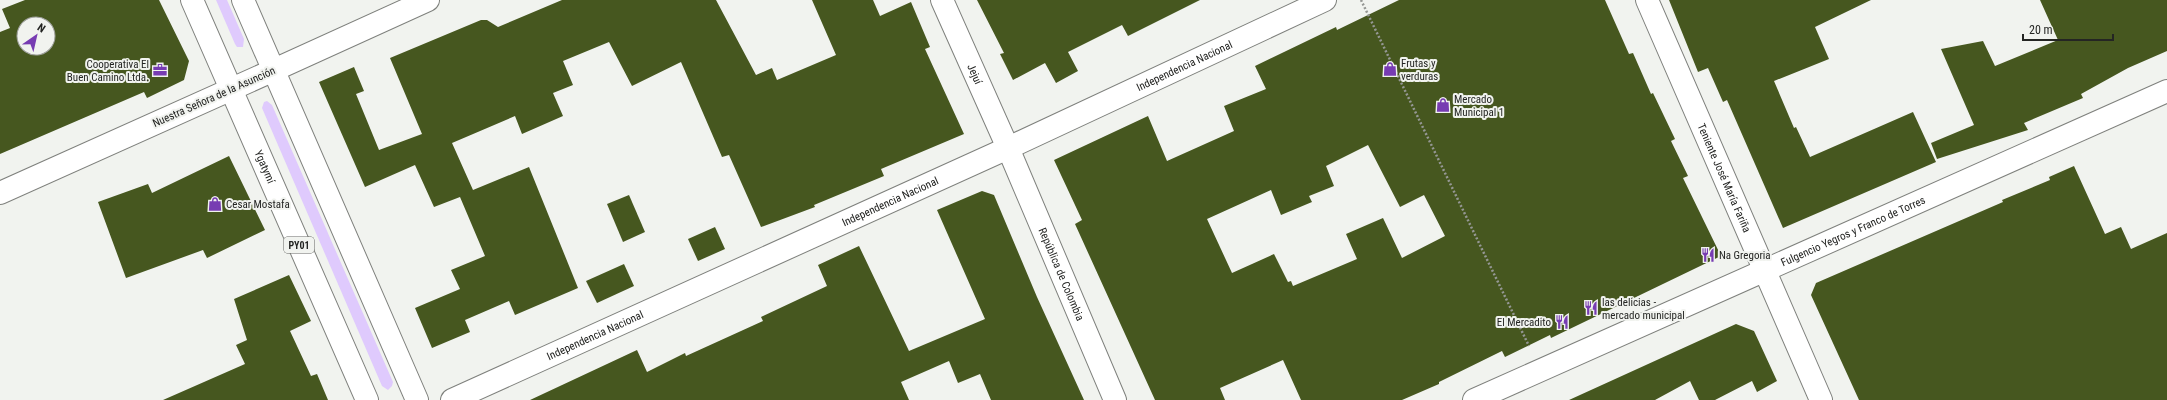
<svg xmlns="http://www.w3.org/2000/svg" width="2167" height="400" font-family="'Roboto Condensed',sans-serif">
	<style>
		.green { fill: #dfcafd }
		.building { fill: #46571f; fill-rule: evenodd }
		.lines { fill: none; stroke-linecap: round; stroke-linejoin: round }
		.minor-casing { stroke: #7f817d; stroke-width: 24 }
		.tertiary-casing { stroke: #7f817d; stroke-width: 24 }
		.primary-casing { stroke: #7f817d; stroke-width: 24 }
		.path { stroke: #959794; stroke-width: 2.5; stroke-dasharray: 2 2; stroke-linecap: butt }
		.minor { stroke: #fff; stroke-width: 22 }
		.tertiary { stroke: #fff; stroke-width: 22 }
		.primary { stroke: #fff; stroke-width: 22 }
		.labels { text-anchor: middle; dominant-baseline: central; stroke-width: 4; stroke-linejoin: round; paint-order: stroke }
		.shield { fill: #f1f3ef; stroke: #626360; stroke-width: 1 }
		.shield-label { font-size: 10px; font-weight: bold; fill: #242523 }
		.poi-label { font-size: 11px; fill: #242523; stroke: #f1f3ef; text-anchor: start }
		.street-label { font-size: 11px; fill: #242523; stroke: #f1f3ef }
	</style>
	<rect width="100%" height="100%" fill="#f1f3ef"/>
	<!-- green -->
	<g class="green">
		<polygon points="216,0 227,0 244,39 243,47 237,47 235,44"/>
		<polygon points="267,101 272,105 393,382 392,386 388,390 382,386 262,108 264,102"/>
	</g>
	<!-- building -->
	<g class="building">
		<path d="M 25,0 L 159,0 L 189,61 L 184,80 L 147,98 L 144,92 L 0,154 L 0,32 L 10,28 L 2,9 ZM 24,24 L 48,24 L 48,48 L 24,48 Z"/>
		<polygon points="562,0 716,0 756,75 772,68 777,80 836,55 812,0 873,0 880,16 911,2 930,47 925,49 964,134 881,169 884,176 814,205 815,207 761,227 729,155 722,157 681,62 632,86 609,42 563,61 573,85 553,93 563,116 522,134 515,116 452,143 473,190 529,167 578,288 515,315 509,301 465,320 470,332 432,348 415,308 460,289 451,270 485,256 460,197 434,207 415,165 365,187 319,82 354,67 364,91 356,94 379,150 422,134 390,58 481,20 487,20 498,27"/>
		<polygon points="977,0 1200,0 1128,36 1122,25 1068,52 1078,71 1056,83 1045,63 1013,80 1000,54 1004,53"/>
		<path d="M 1399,0 L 1605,0 L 1629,54 L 1633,53 L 1651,94 L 1653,93 L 1675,139 L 1671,141 L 1688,176 L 1683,178 L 1721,256 L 1551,338 L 1550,335 L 1505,357 L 1502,351 L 1439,382 L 1439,384 L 1402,400 L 1301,400 L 1283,360 L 1220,388 L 1225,400 L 1155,400 L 1075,224 L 1082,220 L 1054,160 L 1148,116 L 1167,161 L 1234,131 L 1224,106 L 1266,89 L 1255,66 L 1336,27 L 1337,30 ZM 1368,145 L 1400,207 L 1424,195 L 1445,236 L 1402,258 L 1383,218 L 1346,234 L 1357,259 L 1293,286 L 1291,281 L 1288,282 L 1274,254 L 1232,273 L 1207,219 L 1271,190 L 1281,215 L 1312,202 L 1309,196 L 1334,186 L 1326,166 Z"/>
		<polygon points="1669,0 1871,0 1815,27 1829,59 1774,81 1794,128 1796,127 1810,157 1913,112 1936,162 1783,228 1727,100 1723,102 1708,68 1698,72"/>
		<polygon points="2040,0 2167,0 2167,51 2128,68 2081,94 2083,98 2024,123 2028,130 1937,159 1931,143 1974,125 1941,49 1983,41 1995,66 2058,40"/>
		<polygon points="229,156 265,230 207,258 203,250 126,278 98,202 148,184 152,193"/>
		<polygon points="2074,166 2105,234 2121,227 2131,249 2167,233 2167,400 1859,400 1811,295 1816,283 2003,202 2002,200 2050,180 2049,177"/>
		<polygon points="982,191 994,195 1037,297 1084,400 991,400 980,374 958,383 949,361 901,382 909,400 530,400 637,350 647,372 685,353 686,356 763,321 761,317 827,286 818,265 859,246 909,351 985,319 937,210"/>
		<polygon points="629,195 645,232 623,242 607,204"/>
		<polygon points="715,227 725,249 698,261 688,239"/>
		<polygon points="624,264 634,286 597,303 586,281"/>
		<polygon points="289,275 311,321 290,331 311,376 317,374 328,400 163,400 245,364 236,345 247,340 234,299"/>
		<polygon points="1736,324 1754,331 1777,381 1757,392 1752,381 1715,400 1699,400 1690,381 1655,400 1569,400"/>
	</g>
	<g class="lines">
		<defs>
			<g id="minor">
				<path id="s1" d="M 942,0 L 1008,148 L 1115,400"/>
				<path id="s2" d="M 1647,0 L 1821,400"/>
				<polyline points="274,70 428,0"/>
				<path id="s3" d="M 452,400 L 1008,148 L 1325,0"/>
				<path id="s4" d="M 1474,400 L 2167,91"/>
			</g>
			<polyline id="tertiary" points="0,193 274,70"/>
			<g id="primary">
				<path id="s5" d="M 192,0 L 367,400"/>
				<polyline points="243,0 417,400"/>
			</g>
		</defs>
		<!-- minor casing -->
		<use href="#minor" class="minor-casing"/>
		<!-- tertiary casing -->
		<use href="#tertiary" class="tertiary-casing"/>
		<!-- primary casing -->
		<use href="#primary" class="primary-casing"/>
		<!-- path -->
		<polyline class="path" points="1361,0 1529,346"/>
		<!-- minor -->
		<use href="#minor" class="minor"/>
		<!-- tertiary -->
		<use href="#tertiary" class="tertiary"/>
		<!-- primary -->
		<use href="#primary" class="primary"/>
	</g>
	<!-- icons -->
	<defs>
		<symbol id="shop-bare" viewBox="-9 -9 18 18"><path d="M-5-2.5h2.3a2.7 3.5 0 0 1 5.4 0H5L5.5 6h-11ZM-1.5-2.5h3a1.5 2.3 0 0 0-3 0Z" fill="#773cb2" stroke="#f1f3ef" stroke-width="2.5" paint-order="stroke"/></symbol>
		<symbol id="office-bare" viewBox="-9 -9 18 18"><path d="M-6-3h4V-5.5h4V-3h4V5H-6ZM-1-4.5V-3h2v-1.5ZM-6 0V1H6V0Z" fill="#773cb2" stroke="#f1f3ef" stroke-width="2.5" paint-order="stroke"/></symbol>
		<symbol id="restaurant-bare" viewBox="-9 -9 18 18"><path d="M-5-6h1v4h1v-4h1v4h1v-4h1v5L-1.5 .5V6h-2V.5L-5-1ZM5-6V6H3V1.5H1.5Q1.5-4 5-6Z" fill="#773cb2" stroke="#f1f3ef" stroke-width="2.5" paint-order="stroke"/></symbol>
	</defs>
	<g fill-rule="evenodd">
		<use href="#shop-bare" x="1380" y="59" width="20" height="20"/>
		<use href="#office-bare" x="150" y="60" width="20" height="20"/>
		<use href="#shop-bare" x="1433" y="95" width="20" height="20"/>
		<use href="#shop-bare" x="205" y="194" width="20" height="20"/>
		<use href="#restaurant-bare" x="1698" y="245" width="20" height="20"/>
		<use href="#restaurant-bare" x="1581" y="298" width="20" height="20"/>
		<use href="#restaurant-bare" x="1552" y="312" width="20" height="20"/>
	</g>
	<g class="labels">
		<!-- shield labels -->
		<rect class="shield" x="284" y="237" width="30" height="16" rx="3"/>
		<g class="shield-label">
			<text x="299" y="245">PY01</text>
		</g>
		<!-- poi labels -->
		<g class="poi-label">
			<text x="1401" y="63">Frutas y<tspan x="1401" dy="13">verduras</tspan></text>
			<text x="149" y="64" text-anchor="end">Cooperativa El<tspan x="149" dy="13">Buen Camino Ltda.</tspan></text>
			<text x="1454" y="99">Mercado<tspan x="1454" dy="13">Municipal 1</tspan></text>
			<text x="226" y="204">Cesar Mostafa</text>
			<text x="1719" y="255">Na Gregoria</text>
			<text x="1602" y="302">las delicias -<tspan x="1602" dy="13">mercado municipal</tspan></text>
			<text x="1551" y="322" text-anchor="end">El Mercadito</text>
		</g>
		<!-- street labels -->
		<g class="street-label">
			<text stroke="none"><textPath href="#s3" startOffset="805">Independencia Nacional</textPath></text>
			<text stroke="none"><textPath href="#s1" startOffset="81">Jejuí</textPath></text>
			<text transform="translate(214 97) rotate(-24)">Nuestra Señora de la Asunción</text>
			<text stroke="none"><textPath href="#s5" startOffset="182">Ygatymí</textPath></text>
			<text stroke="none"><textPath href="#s2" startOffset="194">Teniente José María Fariña</textPath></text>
			<text stroke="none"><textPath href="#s3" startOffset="481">Independencia Nacional</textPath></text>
			<text stroke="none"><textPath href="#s4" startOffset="415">Fulgencio Yegros y Franco de Torres</textPath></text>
			<text stroke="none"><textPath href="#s1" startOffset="299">República de Colombia</textPath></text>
			<text stroke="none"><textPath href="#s3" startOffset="157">Independencia Nacional</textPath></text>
		</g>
	</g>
	<!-- north arrow -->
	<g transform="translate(36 36) rotate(34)"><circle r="19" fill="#f1f3ef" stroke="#9fa19d"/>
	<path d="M0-3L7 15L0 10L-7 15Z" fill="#773cb2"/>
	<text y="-6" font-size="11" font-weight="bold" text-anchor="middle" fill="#242523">N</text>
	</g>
	<!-- scale -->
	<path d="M2023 34v6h90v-6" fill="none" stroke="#242523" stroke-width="2"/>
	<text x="2029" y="34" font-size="12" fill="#242523" stroke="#f1f3ef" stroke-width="3" paint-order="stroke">20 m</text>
</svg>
